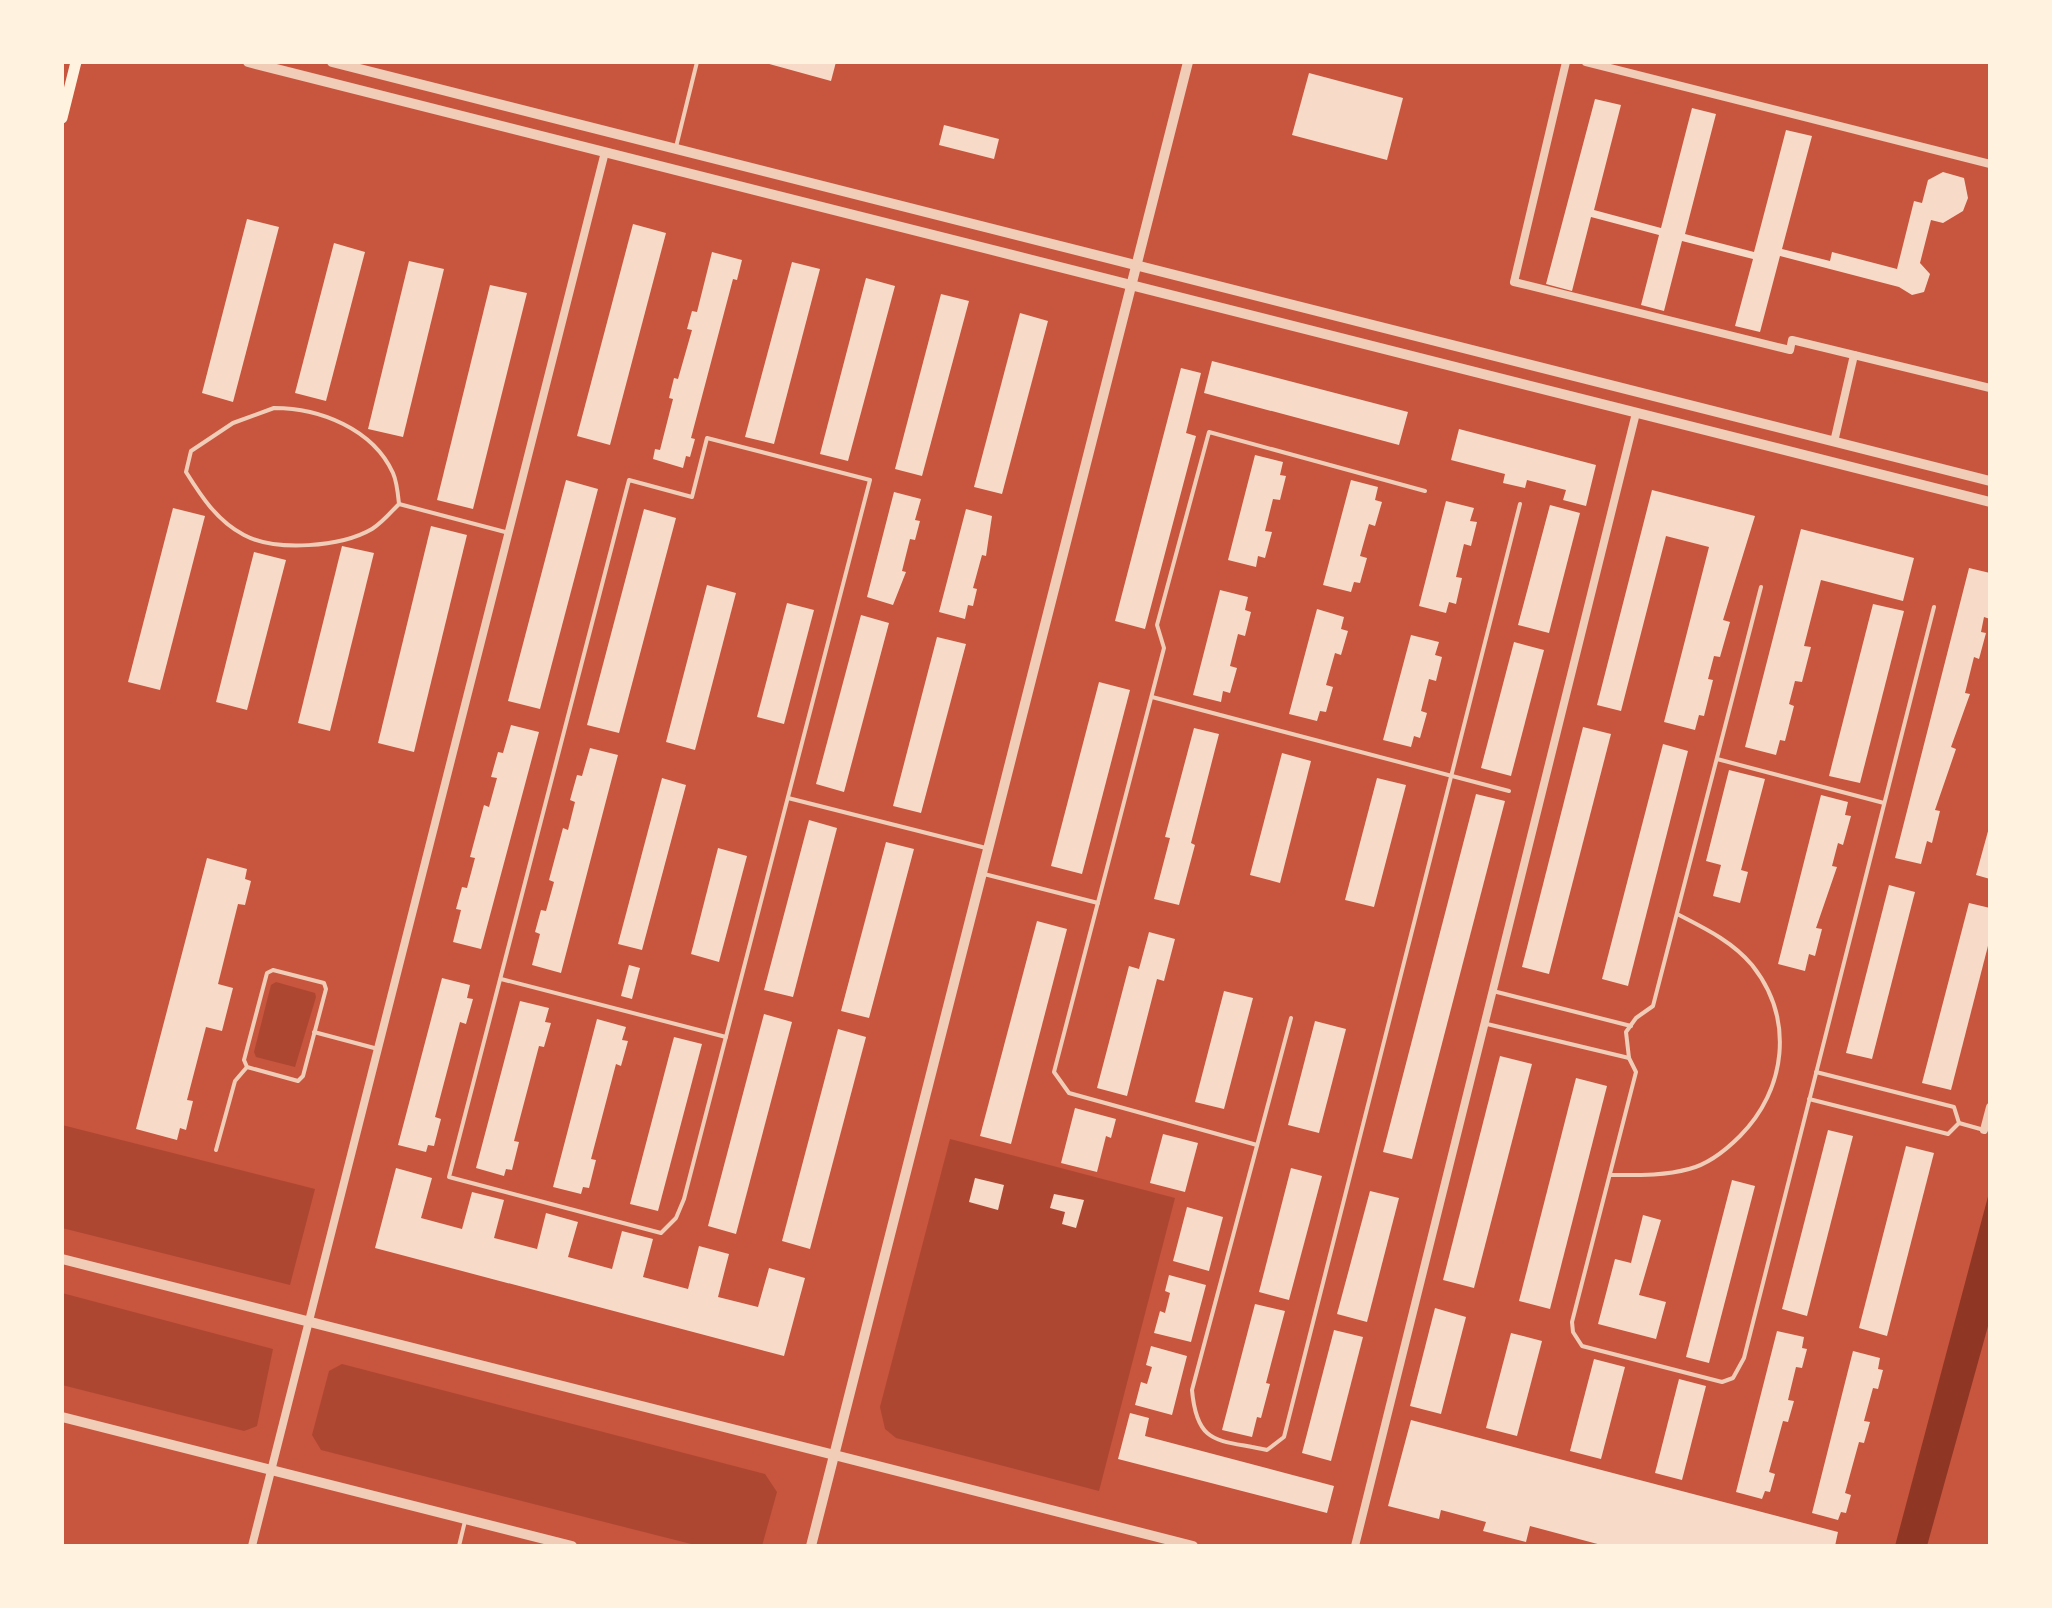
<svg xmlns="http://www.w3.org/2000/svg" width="2052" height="1608" font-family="Jost,sans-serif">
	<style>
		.green { fill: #ae4732 }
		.water { fill: #8f3625 }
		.building { fill: #f7dbc8 }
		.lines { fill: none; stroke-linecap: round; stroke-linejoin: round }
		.service { stroke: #f1ccb7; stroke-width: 4 }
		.minor { stroke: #f1ccb7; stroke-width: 8 }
		.tertiary { stroke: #f1ccb7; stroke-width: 10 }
		.secondary { stroke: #fff3e0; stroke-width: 11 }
	</style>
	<rect width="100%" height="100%" fill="#c8553d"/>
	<!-- green -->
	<g class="green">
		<polygon points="276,982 315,993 316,997 295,1067 256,1057 254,1052 271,985"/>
		<polygon points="62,1125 315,1189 290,1285 62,1228"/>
		<polygon points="950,1139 1175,1198 1099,1491 896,1438 885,1429 880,1407"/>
		<polygon points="62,1293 273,1349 257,1426 244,1431 62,1385"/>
		<polygon points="342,1364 765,1474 777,1492 762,1546 699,1546 321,1450 312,1435 329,1371"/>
	</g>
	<!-- water -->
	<polygon class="water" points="1990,1189 1990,1319 1927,1546 1895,1546"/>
	<!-- building -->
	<g class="building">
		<polygon points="762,62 836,62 831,81"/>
		<polygon points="1309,73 1403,98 1387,160 1292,135"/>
		<polygon points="1595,99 1621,105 1594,210 1661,228 1692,108 1716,114 1685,234 1754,252 1786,130 1812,136 1782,249 1830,261 1832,252 1897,269 1914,201 1922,203 1928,180 1943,172 1964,178 1968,198 1963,211 1943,223 1931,220 1920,263 1930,274 1924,292 1912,295 1899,287 1780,256 1760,332 1735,326 1753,259 1682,241 1664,311 1641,305 1659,235 1591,217 1572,291 1546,284"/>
		<polygon points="944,125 999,139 994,159 939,145"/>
		<polygon points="247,219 279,227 233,402 202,393"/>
		<polygon points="633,224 666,233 610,445 577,436"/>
		<polygon points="334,243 365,252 326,401 295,393"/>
		<polygon points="712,252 742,260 737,280 733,279 691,438 695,439 690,457 686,456 683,468 653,459 655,449 660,450 673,399 669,398 674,378 678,379 692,330 687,329 692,311 697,312"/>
		<polygon points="409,261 444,269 403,437 368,429"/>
		<polygon points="792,262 820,269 774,444 745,437"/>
		<polygon points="866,278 895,286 848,461 820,454"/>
		<polygon points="490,285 527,293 473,509 437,500"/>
		<polygon points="941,294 969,301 922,476 895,469"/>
		<polygon points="1020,313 1048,321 1002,494 974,487"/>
		<polygon points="1212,361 1408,412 1399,445 1204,393"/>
		<polygon points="1181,368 1201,373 1186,433 1196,436 1145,629 1115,621"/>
		<polygon points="1459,429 1596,465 1586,506 1563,500 1566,490 1527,480 1525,488 1503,483 1505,474 1451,460"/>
		<polygon points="1255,455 1283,462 1280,475 1286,476 1280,500 1273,499 1265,531 1272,532 1265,558 1258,556 1256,567 1228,560"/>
		<polygon points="566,480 598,489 540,709 508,701"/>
		<polygon points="1351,480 1378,487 1375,500 1382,502 1375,526 1369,524 1360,556 1367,558 1360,583 1354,582 1351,592 1323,585"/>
		<polygon points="1652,490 1755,516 1723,620 1730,622 1720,657 1714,656 1708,679 1713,680 1704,716 1699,715 1695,730 1664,722 1709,547 1666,536 1621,711 1597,705"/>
		<polygon points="894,492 921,499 915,520 920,521 915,540 910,539 902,571 906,572 893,605 867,597"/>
		<polygon points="1446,501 1474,508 1470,521 1477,522 1471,546 1464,544 1456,577 1462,578 1456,604 1449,602 1446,613 1419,606"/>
		<polygon points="1550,505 1580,513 1549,633 1518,625"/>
		<polygon points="173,508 205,516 160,690 128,682"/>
		<polygon points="644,509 676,518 619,733 587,725"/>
		<polygon points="966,509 992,516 986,556 982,555 973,588 977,589 973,606 968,605 965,619 939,612"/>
		<polygon points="431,526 467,535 414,752 378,743"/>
		<polygon points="1801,529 1914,558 1903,601 1821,580 1804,646 1811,647 1802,682 1795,681 1789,704 1794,706 1785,741 1780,740 1776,755 1745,747"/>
		<polygon points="342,546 374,553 330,731 298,723"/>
		<polygon points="254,552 286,560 247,710 216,702"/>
		<polygon points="1969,568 1990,573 1990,619 1984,617 1981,632 1986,633 1979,659 1974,657 1965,693 1970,694 1951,747 1956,749 1935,810 1940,811 1932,843 1927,841 1921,864 1895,858"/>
		<polygon points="707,585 736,593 695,750 666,742"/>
		<polygon points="1220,590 1248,597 1245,610 1251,612 1245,636 1238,634 1230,666 1237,668 1230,693 1223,691 1221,702 1193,695"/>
		<polygon points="787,603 814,610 784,724 757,717"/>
		<polygon points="1873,604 1904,611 1860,783 1829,776"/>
		<polygon points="1317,609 1344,617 1341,629 1348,631 1341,655 1335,653 1326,685 1333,687 1326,712 1320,711 1317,721 1289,714"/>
		<polygon points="861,615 889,623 844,792 816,784"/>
		<polygon points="1411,635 1439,642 1435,655 1442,657 1436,681 1429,679 1421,711 1427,713 1420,738 1414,736 1411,747 1383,740"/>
		<polygon points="937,637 966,644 921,813 893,806"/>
		<polygon points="1514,642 1544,650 1511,776 1481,768"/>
		<polygon points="1099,682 1130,690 1082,874 1051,866"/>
		<polygon points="511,725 539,732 481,949 453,942 461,910 456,909 462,887 467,888 475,858 470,857 484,805 489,807 497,778 491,777 498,752 503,753"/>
		<polygon points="1583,727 1611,734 1549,974 1522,967"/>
		<polygon points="1194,728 1219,734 1191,843 1195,845 1179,905 1154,899 1170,838 1165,837"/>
		<polygon points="1663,744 1688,751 1628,986 1602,979"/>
		<polygon points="590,748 618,755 561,973 532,965 540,934 535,932 541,910 546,911 554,882 549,880 563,828 568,830 575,802 570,800 577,775 582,776"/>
		<polygon points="1282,753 1311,761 1280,883 1250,875"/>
		<polygon points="1729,770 1765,779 1741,870 1748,872 1740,903 1713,896 1721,865 1706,861"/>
		<polygon points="662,778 686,785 642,950 618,944"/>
		<polygon points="1377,778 1406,785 1374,907 1345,900"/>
		<polygon points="1476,794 1505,801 1412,1159 1383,1152"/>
		<polygon points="1821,795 1848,802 1845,815 1851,816 1843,845 1838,843 1832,866 1837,867 1816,928 1822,929 1815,956 1809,954 1805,971 1778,964"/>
		<polygon points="809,820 837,828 793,997 764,990"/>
		<polygon points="1990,824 1990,879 1976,875"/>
		<polygon points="886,842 914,849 869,1018 841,1011"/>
		<polygon points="718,848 747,856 719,962 691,954"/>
		<polygon points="207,858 247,869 245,879 251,881 245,905 238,904 218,984 233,988 222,1031 206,1027 187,1100 193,1101 186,1130 180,1128 177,1140 136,1129"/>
		<polygon points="1889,885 1915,892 1872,1059 1846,1053"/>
		<polygon points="1969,903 1990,908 1990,938 1951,1090 1922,1083"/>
		<polygon points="1037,921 1067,929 1011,1144 980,1136"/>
		<polygon points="1149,932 1175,939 1164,981 1157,979 1127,1096 1097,1088 1129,966 1139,969"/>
		<polygon points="629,965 640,968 632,999 621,996"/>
		<polygon points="442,978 470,985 467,998 473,999 466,1024 460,1022 435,1117 441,1119 434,1146 428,1145 426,1152 398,1145"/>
		<polygon points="1224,991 1253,998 1224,1109 1195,1102"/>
		<polygon points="520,1001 549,1008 545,1022 551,1023 544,1047 539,1046 514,1141 519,1142 512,1170 506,1169 504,1176 476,1168"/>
		<polygon points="764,1014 792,1022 736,1234 708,1226"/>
		<polygon points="597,1019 626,1027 622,1040 628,1041 621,1066 616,1064 591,1159 596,1160 589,1188 583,1187 581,1194 553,1187"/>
		<polygon points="1315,1021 1346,1029 1319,1133 1288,1125"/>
		<polygon points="838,1029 866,1037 810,1249 782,1241"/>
		<polygon points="674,1037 702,1044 658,1211 630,1204"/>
		<polygon points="1500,1056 1532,1064 1474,1288 1443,1280"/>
		<polygon points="1576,1078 1607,1086 1550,1309 1519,1301"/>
		<polygon points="1075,1108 1116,1119 1111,1138 1106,1136 1097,1172 1061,1163"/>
		<polygon points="1828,1130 1853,1136 1807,1316 1782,1309"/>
		<polygon points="1163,1134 1198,1143 1185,1192 1150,1183"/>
		<polygon points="1906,1146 1934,1153 1887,1336 1859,1328"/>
		<polygon points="396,1168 432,1178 421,1218 462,1229 472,1192 504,1200 494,1238 537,1249 546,1213 578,1222 568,1257 612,1269 622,1231 653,1239 643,1277 688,1289 699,1246 729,1254 718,1297 758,1307 769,1268 805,1278 784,1356 375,1248"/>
		<polygon points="1291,1168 1322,1176 1289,1300 1259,1292"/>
		<polygon points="975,1178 1004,1185 998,1210 969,1202"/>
		<polygon points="1732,1180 1755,1186 1709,1363 1686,1357"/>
		<polygon points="1370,1191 1399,1198 1367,1322 1337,1314"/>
		<polygon points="1054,1194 1084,1200 1076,1228 1062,1224 1065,1212 1050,1208"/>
		<polygon points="1187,1207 1223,1217 1209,1271 1173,1261"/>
		<polygon points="1643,1215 1661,1220 1639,1295 1666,1302 1656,1339 1598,1324 1615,1259 1631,1263"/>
		<polygon points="1169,1275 1206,1285 1191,1342 1154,1333 1160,1311 1165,1313 1170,1293 1165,1291"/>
		<polygon points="1255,1304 1285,1311 1266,1383 1270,1384 1261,1418 1257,1417 1252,1437 1222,1430"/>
		<polygon points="1435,1308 1466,1317 1441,1414 1410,1406"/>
		<polygon points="1334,1330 1363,1337 1331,1461 1302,1453"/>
		<polygon points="1777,1331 1804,1337 1802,1348 1807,1349 1802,1368 1796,1367 1788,1400 1794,1401 1788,1422 1783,1421 1769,1472 1775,1474 1770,1492 1765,1491 1762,1499 1736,1492"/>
		<polygon points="1511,1333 1542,1341 1517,1436 1486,1428"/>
		<polygon points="1151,1346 1187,1356 1172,1415 1135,1405 1141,1382 1147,1384 1152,1367 1146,1365"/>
		<polygon points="1853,1351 1880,1358 1878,1369 1883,1370 1878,1389 1873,1388 1864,1421 1870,1422 1864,1443 1859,1442 1845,1493 1851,1495 1846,1513 1841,1512 1838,1520 1812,1513"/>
		<polygon points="1594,1359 1625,1367 1601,1459 1570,1451"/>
		<polygon points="1679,1379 1706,1386 1682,1480 1655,1473"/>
		<polygon points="1130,1413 1149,1418 1145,1436 1334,1486 1327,1513 1118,1459"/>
		<polygon points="1411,1420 1838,1532 1835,1546 1605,1546 1530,1526 1526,1542 1483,1531 1486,1522 1441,1510 1439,1519 1388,1506"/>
	</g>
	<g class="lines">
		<!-- service -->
		<g class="service">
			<polyline points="676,147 697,62"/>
			<path d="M 274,408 C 320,408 373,429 393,473 C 397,482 398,494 399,504 C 391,512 382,523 372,529 C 341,547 276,552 244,535 C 217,521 201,496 186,472 L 191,451 L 233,423 Z"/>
			<polygon points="707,438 870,480 684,1199 676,1218 661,1233 449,1177 629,480 692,497"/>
			<polyline points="399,504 509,533"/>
			<polyline points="1761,587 1653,1006 1636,1018 1626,1032 1629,1058 1636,1072 1572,1322 1573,1332 1582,1346 1722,1382 1733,1378 1744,1358 1934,607"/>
			<polyline points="1152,697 1509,791"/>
			<polyline points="1717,759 1884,803"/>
			<polyline points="788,798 986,848"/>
			<polyline points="984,874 1098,903"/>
			<polygon points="273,970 324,983 326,989 303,1076 298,1081 247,1067 244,1060 267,973"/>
			<polyline points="501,979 726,1037"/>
			<polyline points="1493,991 1631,1026"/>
			<path d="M 1291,1018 L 1192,1390 C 1197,1447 1219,1439 1267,1450 L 1284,1437 L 1520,504"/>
			<polyline points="1487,1024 1629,1058"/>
			<polyline points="314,1032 378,1049"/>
			<polyline points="1809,1099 1948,1134 1959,1123 1954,1107 1816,1072"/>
			<polyline points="1959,1123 1984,1130"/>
			<polyline points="1257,1145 1069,1093 1054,1072 1164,648 1157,625 1209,432 1425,491"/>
			<polyline points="216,1150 235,1081 247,1067"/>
			<path d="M 1610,1175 C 1636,1175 1663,1176 1689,1169 C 1709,1164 1725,1151 1740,1136 C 1786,1090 1795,1019 1752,965 C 1732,941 1704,928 1677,914"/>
			<polyline points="459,1546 465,1521"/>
		</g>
		<!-- minor -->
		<g class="minor">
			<polyline points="1566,62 1514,282 1790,350 1792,340 1854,355 1834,442"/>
			<polyline points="1586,62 1990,164"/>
			<polyline points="1854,355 1990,388"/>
			<polyline points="1984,1130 1990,1107"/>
			<polyline points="252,1546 605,152"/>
			<polyline points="1355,1546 1636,413"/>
		</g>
		<!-- tertiary -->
		<g class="tertiary">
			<polyline points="248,62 1990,502"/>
			<polyline points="332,62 1990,481"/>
			<polyline points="62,1259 1193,1546"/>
			<polyline points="62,1417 572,1546"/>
			<polyline points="811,1546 1188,62"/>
		</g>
		<!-- secondary -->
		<polyline class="secondary" points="62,118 76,62"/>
	</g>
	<!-- border -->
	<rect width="2052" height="1608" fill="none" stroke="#fff3e0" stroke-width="128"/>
</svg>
